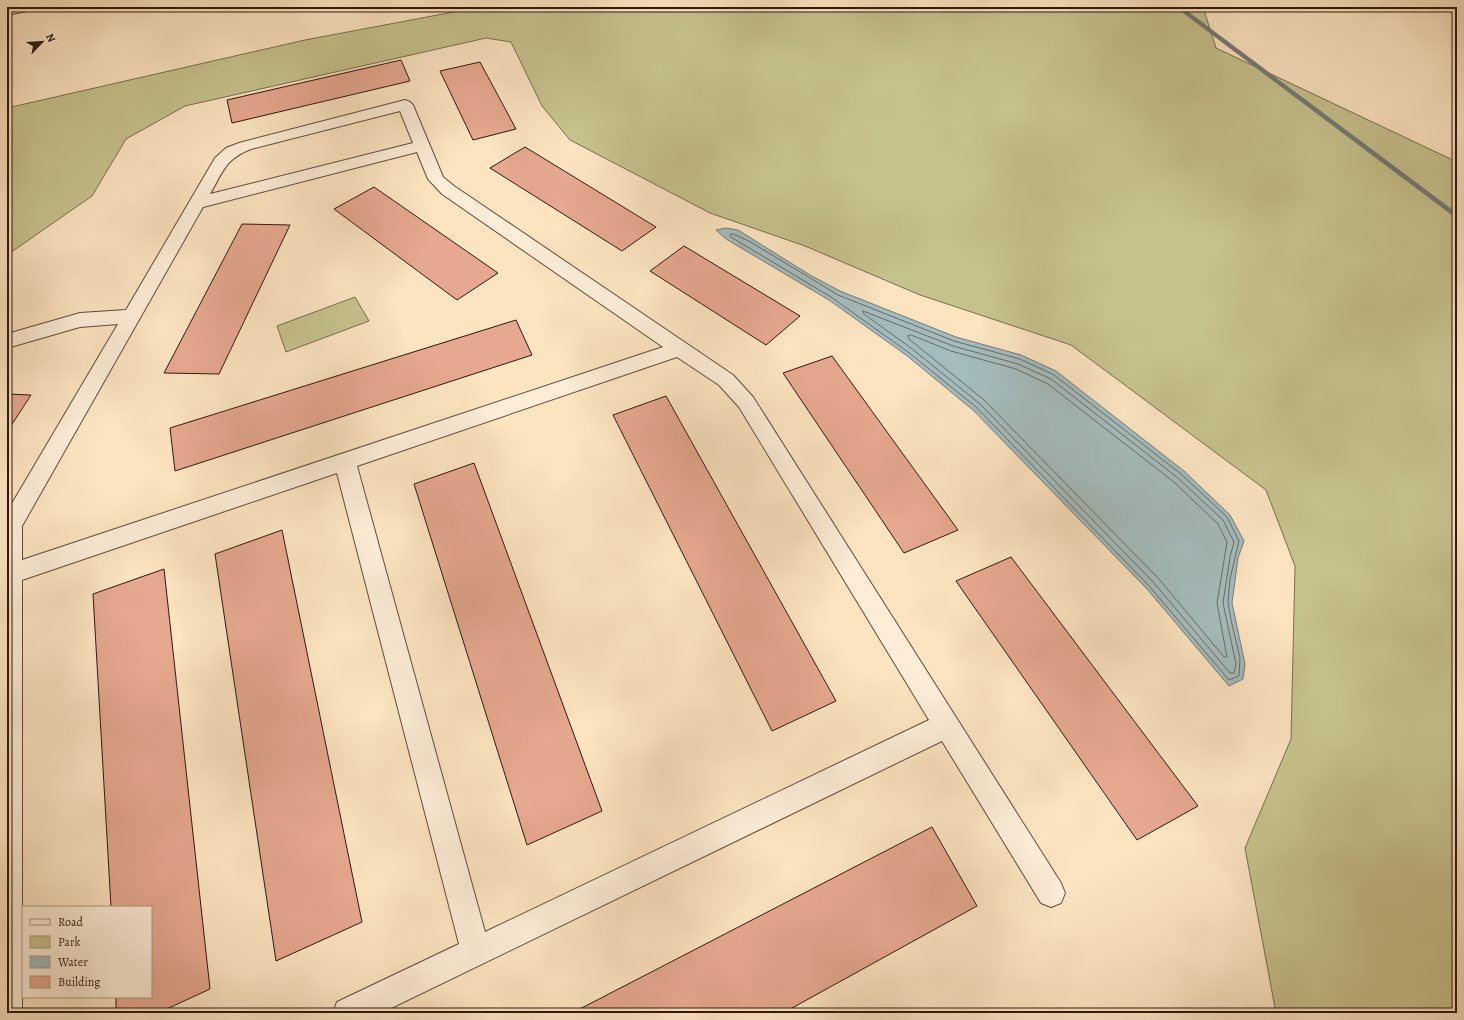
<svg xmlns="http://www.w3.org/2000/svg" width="1464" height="1020" font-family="Alegreya,serif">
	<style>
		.green { fill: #c6c28e; stroke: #7a6d4e }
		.water { fill: #a4bcbd; stroke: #757a77 }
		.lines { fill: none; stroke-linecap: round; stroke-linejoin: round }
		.shore { stroke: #6a6a66; stroke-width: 1 }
		.stream { fill: #757a77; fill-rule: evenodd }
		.building { fill: #e6a890; stroke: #2f180e }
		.minor-casing { stroke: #624b3b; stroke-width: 2 }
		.minor { fill: #fdedd7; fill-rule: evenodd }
	</style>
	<rect width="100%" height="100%" fill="#fce4c1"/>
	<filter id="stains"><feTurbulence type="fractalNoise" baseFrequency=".005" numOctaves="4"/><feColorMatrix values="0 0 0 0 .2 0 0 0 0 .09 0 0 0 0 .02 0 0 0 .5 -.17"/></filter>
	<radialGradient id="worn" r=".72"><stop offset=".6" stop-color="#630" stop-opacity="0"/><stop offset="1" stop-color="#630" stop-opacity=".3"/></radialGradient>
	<!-- green -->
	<g class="green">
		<polygon points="480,7 1203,7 1216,48 1457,162 1457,1013 1276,1013 1245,848 1291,739 1295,566 1266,490 1071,345 920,295 805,246 710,213 570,140 542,106 511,42 486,38 185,106 126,139 92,196 7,255 7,108 305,40"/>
		<polygon points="355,297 369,321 286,352 277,326"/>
	</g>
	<!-- water -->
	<polygon class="water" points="725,228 738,230 810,275 840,291 956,337 1021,355 1056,371 1184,471 1230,515 1244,541 1238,558 1232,603 1245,664 1243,679 1229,686 1147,589 973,410 906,355 829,300 726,239 716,230"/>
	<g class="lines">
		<!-- shore -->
		<g class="shore">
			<polygon points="733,234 749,241 838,295 954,341 1020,359 1054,375 1181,474 1227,517 1239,541 1230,579 1228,602 1231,620 1240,658 1239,676 1229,680 1150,587 976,407 908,352 831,297 731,237 730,235"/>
			<polygon points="863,311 953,346 1018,364 1051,379 1178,478 1223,520 1234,542 1230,557 1223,603 1236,664 1234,673 1230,673 1154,583 980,404 911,348 864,314"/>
			<polygon points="911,335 951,351 1016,369 1048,384 1174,482 1218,524 1227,542 1217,603 1227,657 1224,657 1159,579 984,400 909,339 908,336"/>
		</g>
		<!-- stream -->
		<polygon class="stream" points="1175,7 1182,7 1457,213 1457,219"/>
	</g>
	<!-- building -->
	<g class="building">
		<polygon points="401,60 410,81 232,123 227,100"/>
		<polygon points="480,62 516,129 473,140 440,71"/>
		<polygon points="525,147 656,227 622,251 490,168"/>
		<polygon points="374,187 498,273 457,300 334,209"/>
		<polygon points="242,224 290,225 219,374 164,373"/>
		<polygon points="684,246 800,316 766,345 650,271"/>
		<polygon points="516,320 532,355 175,471 170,428"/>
		<polygon points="832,356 958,530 904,553 783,373"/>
		<polygon points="7,394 31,395 7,432"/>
		<polygon points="666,396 836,701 772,731 613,415"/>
		<polygon points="474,463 602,811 527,845 414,484"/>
		<polygon points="282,530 362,922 276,961 215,554"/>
		<polygon points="1011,557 1198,806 1137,840 956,581"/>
		<polygon points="164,569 210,989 158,1013 116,1013 116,997 151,997 151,907 111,907 93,594"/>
		<polygon points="932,827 977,906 783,1013 572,1013"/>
	</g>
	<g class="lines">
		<defs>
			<g id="minor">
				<polygon points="7,7 34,7 32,10 7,15"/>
				<path d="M 405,100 L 410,102 L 413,105 L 443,177 L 454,186 L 733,375 L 753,397 L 1061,883 L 1065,893 L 1061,903 L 1051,907 L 1041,903 L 942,741 L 381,1013 L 333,1013 L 337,1002 L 459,944 L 337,473 L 22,580 L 22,1013 L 7,1013 L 7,512 L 118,324 L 80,327 L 7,348 L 7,334 L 80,313 L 126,310 L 215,158 L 226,148 L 239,143 ZM 400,111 L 413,143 L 210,194 C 223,172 225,159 251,149 ZM 417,152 L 428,179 L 442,194 L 663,347 L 22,560 L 22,526 L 203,207 ZM 677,357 L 719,385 L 739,407 L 929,720 L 485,932 L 357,466 Z"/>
			</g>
		</defs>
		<!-- minor casing -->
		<use href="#minor" class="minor-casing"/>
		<!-- minor -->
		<use href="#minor" class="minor"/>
	</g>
	<!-- margin -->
	<rect width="1464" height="1020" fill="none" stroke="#fce4c1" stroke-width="24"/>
	<rect x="8" y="8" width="1448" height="1004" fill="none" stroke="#2f180e" stroke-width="2"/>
	<rect x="12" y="12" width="1440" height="996" fill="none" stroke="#2f180e"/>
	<!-- legend -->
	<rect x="22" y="906" width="130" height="92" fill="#fdedd7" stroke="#ab9887"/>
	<rect x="30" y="919" width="20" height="6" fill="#fdedd7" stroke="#ab9887"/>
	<text x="58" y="926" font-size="12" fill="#2f180e">Road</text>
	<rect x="30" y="936" width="20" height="12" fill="#c6c28e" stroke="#ab9887"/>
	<text x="58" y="946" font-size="12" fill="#2f180e">Park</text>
	<rect x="30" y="956" width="20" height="12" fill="#a4bcbd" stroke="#ab9887"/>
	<text x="58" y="966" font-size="12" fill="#2f180e">Water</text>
	<rect x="30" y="976" width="20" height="12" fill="#e6a890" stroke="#ab9887"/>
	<text x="58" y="986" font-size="12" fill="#2f180e">Building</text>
	<!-- north arrow -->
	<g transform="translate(42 42) rotate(65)" stroke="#fdedd7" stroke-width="3" paint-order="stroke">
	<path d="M0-3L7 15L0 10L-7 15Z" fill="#2f180e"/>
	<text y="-6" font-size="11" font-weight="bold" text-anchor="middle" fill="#2f180e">N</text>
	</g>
	<rect width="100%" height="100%" filter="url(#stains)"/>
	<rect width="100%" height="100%" fill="url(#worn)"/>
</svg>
